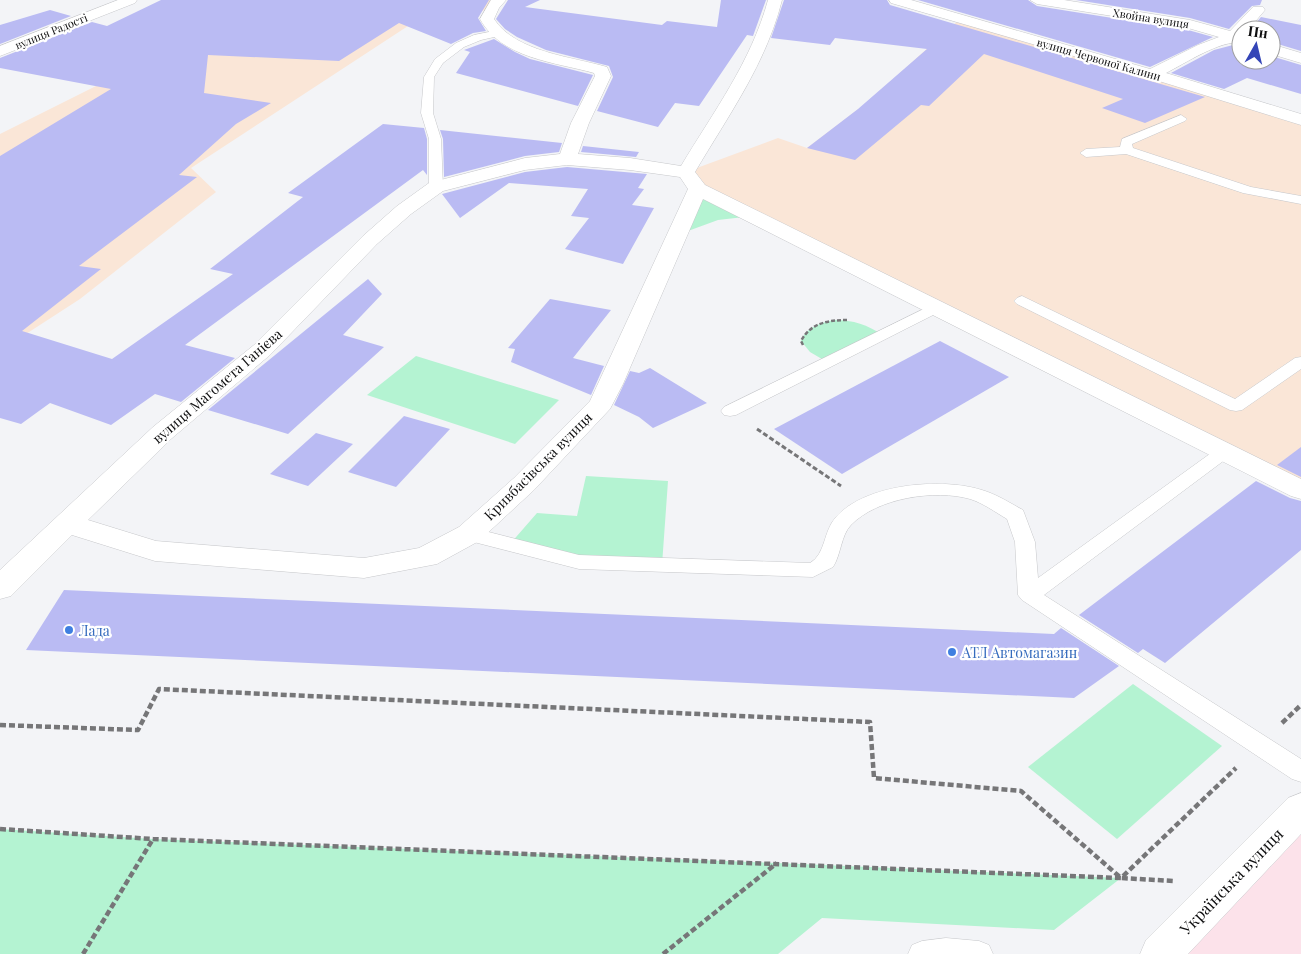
<svg xmlns="http://www.w3.org/2000/svg" width="1301" height="954" font-family="'Playfair Display',serif">
	<style>
		.commercial { fill: #fce2ea }
		.industrial { fill: #fae6d7 }
		.green { fill: #b4f3d2 }
		.building { fill: #babbf3 }
		.lines { fill: none; stroke-linecap: round; stroke-linejoin: round }
		.service-casing { stroke: #c7c8cb; stroke-width: 1 }
		.minor-casing { stroke: #c7c8cb; stroke-width: 1 }
		.secondary-casing { stroke: #c7c8cb; stroke-width: 1 }
		.path-far2 { stroke: #767678; stroke-width: 2.5; stroke-dasharray: 4 2; stroke-linecap: butt }
		.path-far1 { stroke: #767678; stroke-width: 3; stroke-dasharray: 5 2.5; stroke-linecap: butt }
		.path { stroke: #767678; stroke-width: 4.5; stroke-dasharray: 6 3; stroke-linecap: butt }
		.service { fill: #fff; fill-rule: evenodd }
		.minor { fill: #fff; fill-rule: evenodd }
		.secondary { fill: #fff; fill-rule: evenodd }
		.shop-dot { fill: #3f7fe0; stroke: #fff; stroke-width: 2 }
		.labels { text-anchor: middle; dominant-baseline: central; stroke-width: 4.5; stroke-linejoin: round; paint-order: stroke }
		.far-street-label { font-size: 11px; fill: #0e0e0f; stroke: #fff }
		.street-label { font-size: 14px; fill: #0e0e0f; stroke: #fff }
		.shop-label { font-size: 14px; fill: #366cbe; stroke: #fff; text-anchor: start }
		.near-street-label { font-size: 16px; fill: #0e0e0f; stroke: #fff }
	</style>
	<rect width="100%" height="100%" fill="#f3f4f7"/>
	<!-- commercial -->
	<polygon class="commercial" points="1301,809 1301,954 1161,954"/>
	<!-- industrial -->
	<g class="industrial">
		<polygon points="244,0 503,0 498,4 439,30 408,26 191,168 216,192 80,299 9,345 0,341 0,134 106,81"/>
		<polygon points="961,18 1301,120 1301,490 698,189 686,172 778,138 807,148 869,101"/>
	</g>
	<!-- green -->
	<g class="green">
		<polygon points="698,189 753,216 718,220 677,235"/>
		<path d="M 834,320 C 854,320 867,325 883,335 L 827,362 L 810,352 L 801,341 C 806,327 821,323 834,320 Z"/>
		<polygon points="416,356 559,400 515,444 367,395"/>
		<polygon points="586,476 668,481 662,565 579,562 510,544 537,513 577,516"/>
		<polygon points="1133,684 1222,746 1117,839 1028,767"/>
		<polygon points="0,829 153,839 777,863 1121,878 1054,930 822,918 778,954 0,954"/>
	</g>
	<!-- building -->
	<g class="building">
		<polygon points="161,0 489,0 478,18 486,31 473,33 451,44 399,23 339,61 208,55 204,93 271,103 236,124 179,175 197,177 79,266 101,269 22,331 112,359 233,274 210,269 303,197 288,193 383,124 424,128 427,139 427,175 423,170 185,345 235,358 181,402 155,394 111,425 50,403 21,424 0,418 0,156 111,89 0,68 0,58 92,22 107,26"/>
		<polygon points="508,0 540,0 525,7 662,25 667,21 717,27 721,0 766,0 753,36 747,35 699,106 675,103 658,127 597,111 613,77 609,66 546,50 517,37 505,29 496,19"/>
		<polygon points="784,0 887,0 890,5 1205,97 1145,123 1102,108 1123,99 984,54 929,106 921,105 855,160 807,148 858,109 927,49 835,38 830,45 771,38"/>
		<polygon points="918,0 1028,0 1037,6 1188,30 1213,37 1150,67"/>
		<polygon points="1076,0 1262,0 1260,5 1252,6 1229,29 1190,18"/>
		<polygon points="50,10 71,16 0,44 0,25"/>
		<polygon points="1261,17 1301,25 1301,51 1271,42 1271,30 1250,30"/>
		<polygon points="494,39 515,52 530,59 593,75 578,106 456,73 470,52 464,50"/>
		<polygon points="1233,45 1241,45 1241,60 1271,60 1271,56 1301,65 1301,94 1247,78 1224,89 1171,73 1214,50"/>
		<polygon points="440,130 562,143 559,152 525,156 444,177 443,139"/>
		<polygon points="583,146 639,152 636,157 581,152"/>
		<polygon points="567,167 647,174 638,188 644,189 632,205 654,208 623,264 565,249 589,218 571,216 588,189 509,183 460,218 442,194 525,172"/>
		<polygon points="368,279 382,294 343,335 384,347 288,434 208,410"/>
		<polygon points="550,299 611,310 573,358 604,366 591,395 511,362 515,349 508,348"/>
		<polygon points="940,341 1009,377 842,474 774,429"/>
		<polygon points="650,368 707,403 653,428 639,417 614,405 630,371 639,373"/>
		<polygon points="404,416 450,429 396,487 348,472"/>
		<polygon points="316,433 353,444 308,486 270,474"/>
		<polygon points="1301,447 1301,477 1277,465"/>
		<polygon points="1256,481 1290,498 1301,501 1301,550 1165,663 1143,649 1138,653 1079,615"/>
		<polygon points="64,590 1054,634 1061,628 1119,666 1074,698 26,650"/>
	</g>
	<g class="lines">
		<defs>
			<g id="service">
				<polygon points="499,30 503,31 503,35 481,40 464,47 443,63 434,77 433,113 441,139 443,187 441,190 431,190 429,187 429,139 421,113 424,77 435,59 456,43 474,35"/>
				<polygon points="1181,115 1187,119 1185,121 1132,144 1133,148 1251,187 1301,196 1301,204 1243,193 1126,154 1086,157 1080,153 1086,149 1120,147 1122,139"/>
				<polygon points="1022,296 1235,399 1295,358 1301,357 1301,369 1242,410 1236,411 1230,410 1017,304 1014,301 1017,298"/>
				<polygon points="936,303 941,305 944,308 941,311 736,415 730,416 724,415 721,411 724,407"/>
				<path d="M 1224,446 L 1230,448 L 1233,452 L 1230,456 L 1044,595 L 1301,759 L 1301,782 L 1292,779 L 1022,600 L 1018,595 L 1015,542 L 1007,519 C 995,512 983,503 970,499 C 935,489 877,498 851,525 C 841,535 841,555 833,567 L 813,577 L 579,569 L 462,539 L 459,534 L 462,529 L 469,527 L 579,555 L 810,563 C 826,554 823,531 836,517 C 865,484 941,477 982,490 C 996,494 1010,503 1023,510 L 1035,542 L 1038,578 L 1218,448 Z"/>
				<polygon points="946,938 979,941 989,945 993,954 908,954 912,945 922,941"/>
			</g>
			<g id="minor">
				<polygon points="118,0 137,0 135,3 0,56 0,46"/>
				<path d="M 491,0 L 506,0 L 499,8 L 494,19 C 515,52 573,57 607,67 L 611,76 L 589,123 L 578,154 L 630,158 L 681,166 C 714,111 751,62 768,0 L 782,0 C 766,64 728,116 695,172 L 705,185 L 1301,479 L 1301,499 L 1291,496 L 703,199 L 623,384 L 610,409 L 534,490 L 479,541 L 437,564 L 364,578 L 155,561 L 72,535 L 11,596 L 0,599 L 0,570 L 153,427 L 254,345 L 363,236 L 397,206 L 429,183 L 525,158 L 560,154 L 571,123 L 595,76 L 594,73 C 555,62 502,59 480,19 ZM 567,165 L 630,170 L 680,177 L 688,189 L 590,401 L 514,478 L 459,527 L 419,548 L 364,558 L 156,541 L 88,520 L 171,439 L 270,355 L 377,244 L 411,214 L 443,191 L 525,170 Z"/>
				<path d="M 889,0 L 911,0 L 1150,69 L 1198,45 L 1219,37 L 1188,28 L 1037,4 L 1030,0 L 1064,0 L 1190,20 L 1230,31 L 1253,7 L 1263,7 L 1265,10 L 1248,30 L 1241,30 L 1241,43 C 1222,39 1184,64 1166,73 L 1301,114 L 1301,125 L 1146,77 L 891,3 Z"/>
				<polygon points="1271,44 1301,53 1301,63 1271,54"/>
			</g>
			<polygon id="secondary" points="1301,793 1301,834 1188,954 1140,954 1146,940 1288,798"/>
		</defs>
		<!-- service casing -->
		<use href="#service" class="service-casing"/>
		<!-- minor casing -->
		<use href="#minor" class="minor-casing"/>
		<!-- secondary casing -->
		<use href="#secondary" class="secondary-casing"/>
		<!-- path-far2 -->
		<path class="path-far2" d="M 803,345 L 801,341 C 811,322 830,320 849,320"/>
		<!-- path-far1 -->
		<polyline class="path-far1" points="757,429 841,486"/>
		<!-- path -->
		<g class="path">
			<polyline points="1282,723 1301,705"/>
			<polyline points="0,725 138,730 159,689 870,722 874,778 1021,791 1121,878 1174,881"/>
			<polyline points="0,829 153,839 1121,878 1236,768"/>
			<polyline points="83,954 153,839"/>
			<polyline points="663,954 777,863"/>
		</g>
		<!-- service -->
		<use href="#service" class="service"/>
		<!-- minor -->
		<use href="#minor" class="minor"/>
		<!-- secondary -->
		<use href="#secondary" class="secondary"/>
	</g>
	<!-- markers -->
	<g class="shop-dot">
		<circle cx="69" cy="630" r="5"/>
		<circle cx="952" cy="652" r="5"/>
	</g>
	<g class="labels">
		<!-- far-street labels -->
		<g class="far-street-label">
			<text transform="translate(1151 18) rotate(9)">Хвойна вулиця</text>
			<text transform="translate(51 31) rotate(-22)">вулиця Радості</text>
			<text transform="translate(1099 59) rotate(16)">вулиця Червоної Калини</text>
		</g>
		<!-- street labels -->
		<g class="street-label">
			<text transform="translate(217 386) rotate(-41)">вулиця Магомета Ганієва</text>
			<text transform="translate(538 466) rotate(-45)">Кривбасівська вулиця</text>
		</g>
		<!-- shop labels -->
		<g class="shop-label">
			<text x="79" y="630">Лада</text>
			<text x="962" y="652">АТЛ Автомагазин</text>
		</g>
		<!-- near-street labels -->
		<g class="near-street-label">
			<text transform="translate(1231 881) rotate(-46)">Українська вулиця</text>
		</g>
	</g>
	<!-- north arrow -->
	<g transform="translate(1256 45) rotate(8)"><circle r="24" fill="#ffffff" stroke="#9f9f9f"/>
	<path d="M0-4L9 19L0 12L-9 19Z" fill="#3445b7"/>
	<text y="-8" font-size="14" font-weight="bold" text-anchor="middle" fill="#0e0e0f">Пн</text>
	</g>
</svg>
